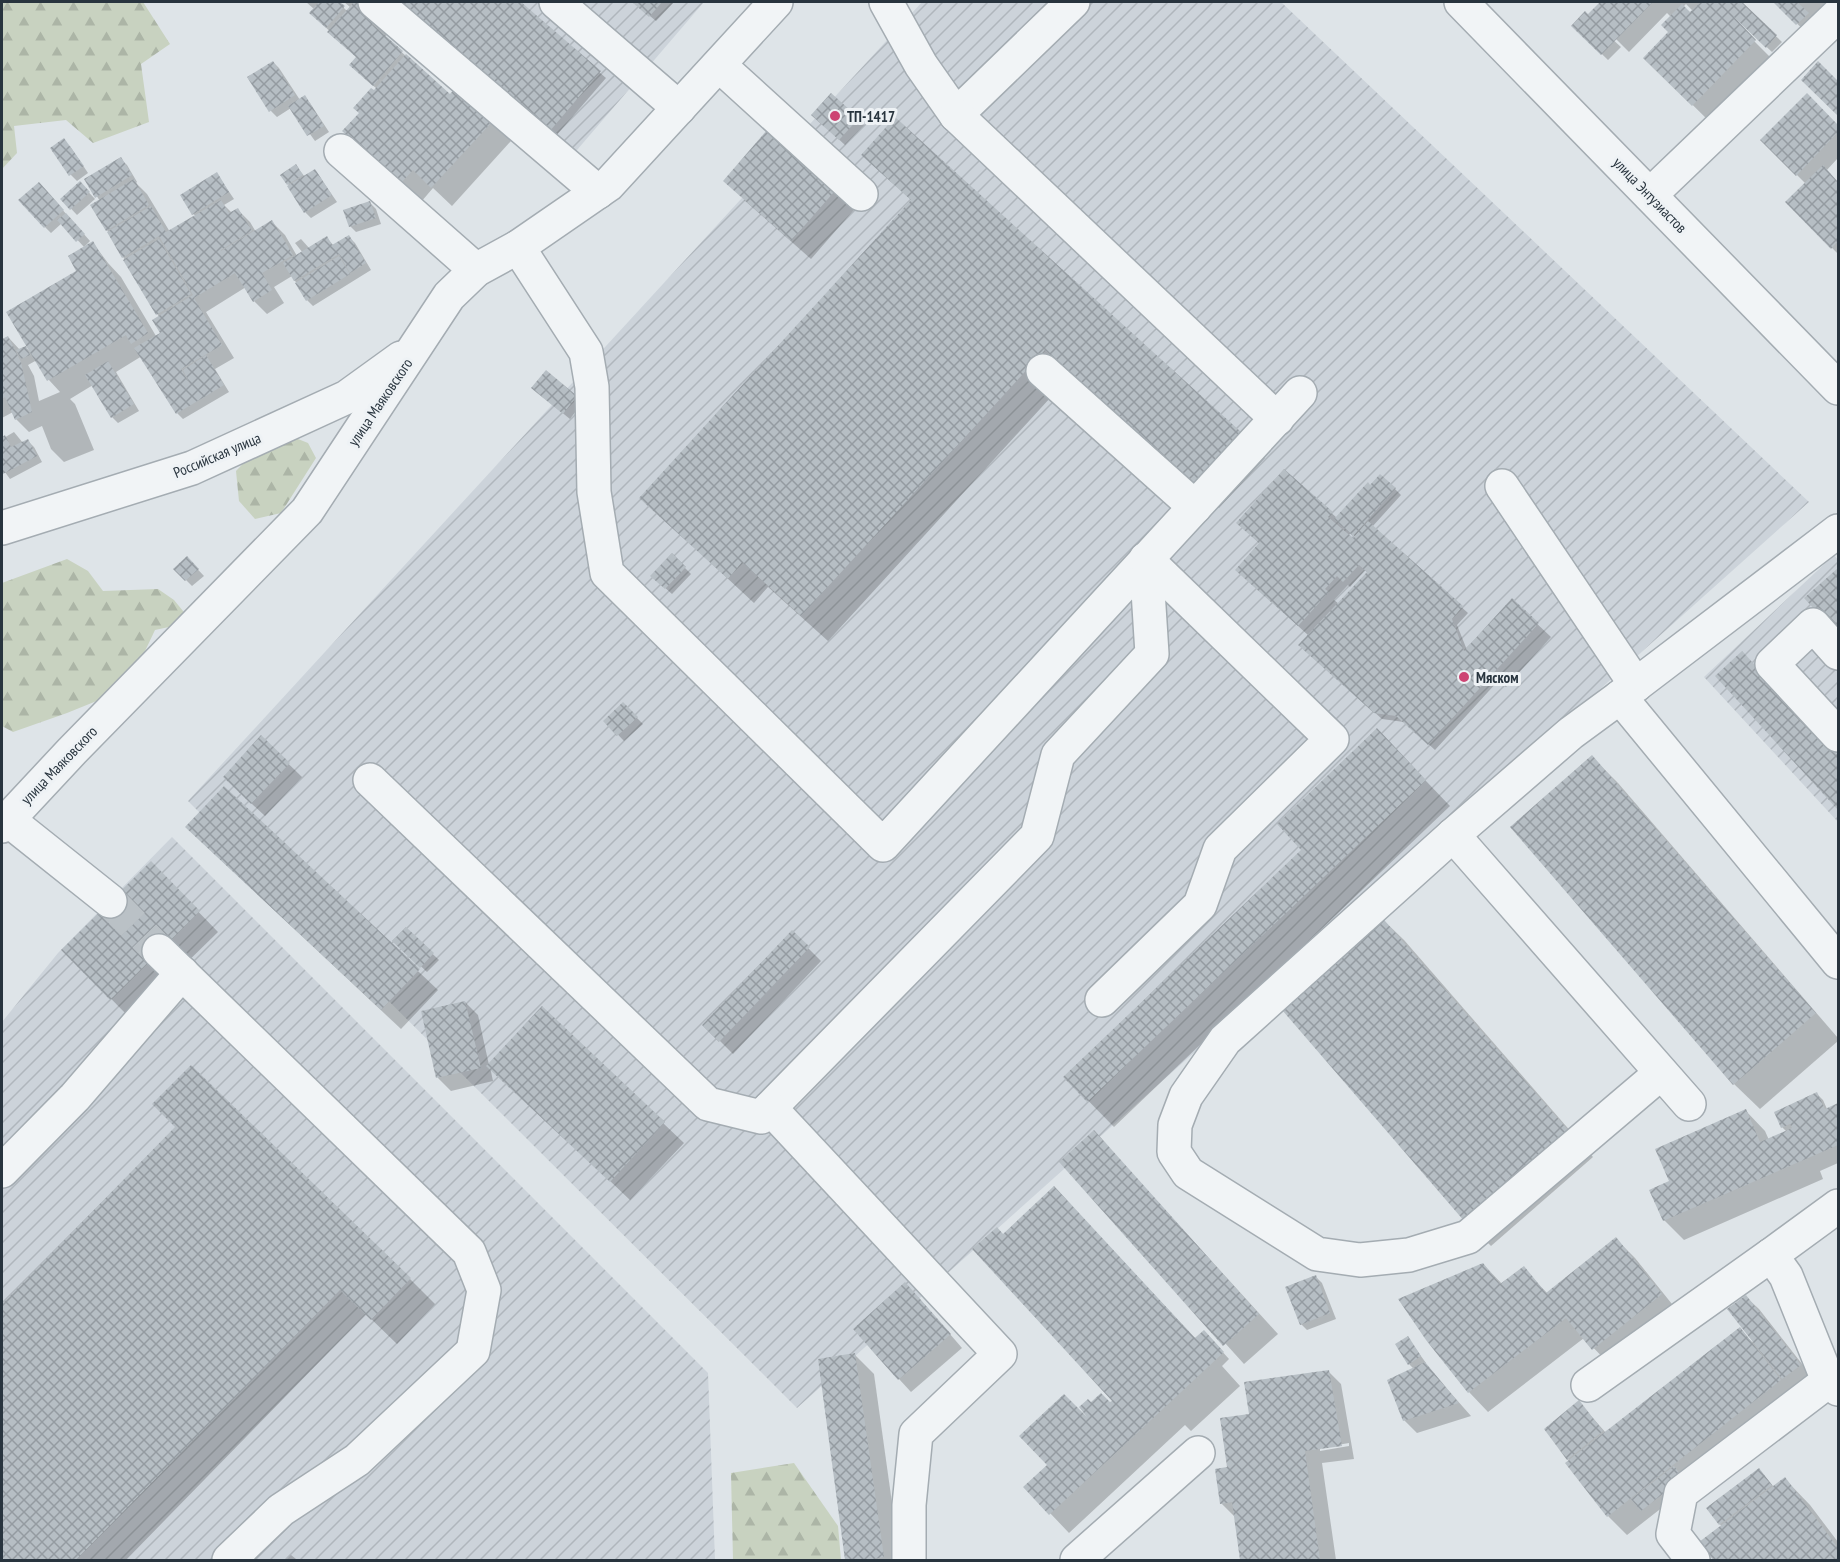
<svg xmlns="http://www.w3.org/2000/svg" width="1840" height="1562" font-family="'PT Sans Narrow',sans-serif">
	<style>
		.industrial { fill: url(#industrial-furrows) }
		.forest { fill: url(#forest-firs) }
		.shadow { fill: #0003; fill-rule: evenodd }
		.building { fill: url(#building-cross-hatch) }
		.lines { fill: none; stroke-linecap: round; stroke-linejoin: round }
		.minor-tunnel { stroke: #bac1c6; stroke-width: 33; stroke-dasharray: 33 16; stroke-linecap: butt }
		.minor-casing { stroke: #a4acb2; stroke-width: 36 }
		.minor { stroke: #f1f4f6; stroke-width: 33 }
		.poi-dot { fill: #cd4473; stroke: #eef2f5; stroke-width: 2 }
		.labels { text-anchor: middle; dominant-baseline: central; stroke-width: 6; stroke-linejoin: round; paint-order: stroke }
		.poi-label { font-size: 15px; font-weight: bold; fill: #28343e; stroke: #eef2f5; text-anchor: start }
		.street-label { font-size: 15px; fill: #28343e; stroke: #eef2f5 }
	</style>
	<defs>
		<pattern id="industrial-furrows" width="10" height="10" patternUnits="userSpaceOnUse" patternTransform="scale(1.5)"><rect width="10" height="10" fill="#ccd3da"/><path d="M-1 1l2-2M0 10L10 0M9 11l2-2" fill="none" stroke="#afb6bc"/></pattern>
		<pattern id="forest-firs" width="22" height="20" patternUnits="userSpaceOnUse" patternTransform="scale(1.5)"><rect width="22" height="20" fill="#c8d2c0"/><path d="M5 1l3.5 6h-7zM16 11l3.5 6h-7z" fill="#acb5a6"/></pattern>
		<pattern id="building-cross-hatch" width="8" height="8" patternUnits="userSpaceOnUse" patternTransform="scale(1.5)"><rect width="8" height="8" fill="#b6bec4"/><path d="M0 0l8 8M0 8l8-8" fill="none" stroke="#949ba1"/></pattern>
	</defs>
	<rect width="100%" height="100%" fill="#dee4e8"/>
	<!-- industrial -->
	<g class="industrial">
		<polygon points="374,2 704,2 565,164"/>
		<polygon points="922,2 1281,2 1809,502 797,1408 188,801"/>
		<polygon points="1834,555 1838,560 1838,822 1704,677"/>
		<polygon points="172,837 708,1373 715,1560 2,1560 2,1022 58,953"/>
	</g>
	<!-- forest -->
	<g class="forest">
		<polygon points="2,2 143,2 170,44 141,64 149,122 93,143 66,120 14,126 17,153 2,169"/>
		<polygon points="293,437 308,443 316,458 281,513 255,519 239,501 236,471 255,451"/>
		<polygon points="67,559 88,571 103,591 158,589 174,600 192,622 155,630 136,670 104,698 67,713 13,732 2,726 2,583"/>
		<polygon points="794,1463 838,1526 841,1560 733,1560 731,1473"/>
	</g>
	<!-- shadow -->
	<g class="shadow">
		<polygon points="306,2 338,2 347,11 350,7 344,2 362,2 392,28 385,37 450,96 492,122 511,141 452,206 433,188 421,202 364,151 374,92 377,89 364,78 357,58 311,13 314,9"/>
		<polygon points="398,2 518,2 606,78 555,137"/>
		<polygon points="633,2 674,2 656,21"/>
		<path d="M 1602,2 L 1740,2 L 1782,42 L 1772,52 L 1721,4 L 1719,6 L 1774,61 L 1712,124 L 1645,58 L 1670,32 L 1671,17 L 1667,13 L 1629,52 L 1612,35 L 1610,37 L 1621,47 L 1608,60 L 1573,26 L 1606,33 L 1590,14 ZM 1686,4 L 1693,11 L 1690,14 L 1683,7 Z"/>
		<polygon points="1775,2 1837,2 1817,43"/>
		<polygon points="273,62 279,68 300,100 304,97 310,103 329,132 315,141 291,108 277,117 271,111"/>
		<polygon points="1807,96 1838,127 1838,158 1826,171 1838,184 1838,254 1787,202 1806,184 1762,140"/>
		<polygon points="858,119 864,125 845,145 819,121"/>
		<polygon points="70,146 88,173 77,181 71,175"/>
		<polygon points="863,155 1240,433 1265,458 1219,508 1072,374 828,641 768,587 754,603 641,498 912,201"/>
		<path d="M 121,159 L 127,165 L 137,182 L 136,183 L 147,194 L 170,232 L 196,216 L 193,214 L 217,174 L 234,199 L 224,205 L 232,213 L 238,210 L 250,222 L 256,232 L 272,222 L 285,235 L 297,256 L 303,253 L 295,243 L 301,239 L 310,249 L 327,238 L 334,246 L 349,237 L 355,243 L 371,270 L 313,306 L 307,300 L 292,276 L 274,287 L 284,303 L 267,314 L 254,301 L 246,287 L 206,312 L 234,358 L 215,369 L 229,392 L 183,419 L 177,413 L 142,356 L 116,372 L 139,411 L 118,423 L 112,417 L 93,385 L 70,399 L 75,404 L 94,450 L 64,462 L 51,449 L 42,426 L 29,432 L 16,419 L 13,412 L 2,418 L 2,340 L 8,337 L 20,350 L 26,347 L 31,353 L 93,243 L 108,263 L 121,277 L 156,336 L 165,342 L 159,317 L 107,230 L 100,201 L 86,180 ZM 37,360 L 49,380 L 60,392 L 39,401 L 34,376 L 28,365 Z"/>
		<polygon points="296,166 305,177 315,170 337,202 311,218 305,212 288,184"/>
		<polygon points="80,183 95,199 77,215 62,199"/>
		<polygon points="840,185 859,204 811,259 744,200"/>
		<polygon points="45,190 90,241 84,247 62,223 51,233 45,227"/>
		<polygon points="370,203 376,209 381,224 356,232 350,226"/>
		<polygon points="546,372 582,403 570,419 539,394"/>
		<polygon points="14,432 23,443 28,441 34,447 42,462 10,479 2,468 2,439"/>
		<path d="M 1285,471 L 1337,518 L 1370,487 L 1395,489 L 1401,495 L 1372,527 L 1468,613 L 1457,625 L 1467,650 L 1512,600 L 1551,637 L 1506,687 L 1498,681 L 1435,750 L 1404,722 L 1382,719 L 1306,651 L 1309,636 L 1237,570 L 1260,544 L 1238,523 ZM 1351,533 L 1356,537 L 1353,540 L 1348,536 ZM 1365,570 L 1368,573 L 1339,604 L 1334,600 L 1348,585 L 1350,587 Z"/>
		<polygon points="672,555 691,574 672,594 652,576"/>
		<polygon points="187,558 204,576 192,586 175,569"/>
		<polygon points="1838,571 1838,633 1806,598"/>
		<polygon points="1748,659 1838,757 1838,808 1717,676"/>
		<polygon points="623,704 643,724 624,741 605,721"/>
		<polygon points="262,738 302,777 265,816 237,790"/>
		<polygon points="1402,756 1450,806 1114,1127 1065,1077"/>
		<polygon points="1592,757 1618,783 1838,1038 1838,1041 1760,1109 1734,1084"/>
		<polygon points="224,788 438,990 401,1029 206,846"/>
		<polygon points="151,863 218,932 130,1018 63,950"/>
		<polygon points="1378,915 1404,940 1593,1157 1491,1246 1466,1221"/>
		<polygon points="406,929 439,960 427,972 394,941"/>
		<polygon points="792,932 821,961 733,1054 704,1025"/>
		<polygon points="465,1002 478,1015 489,1065 542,1008 684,1143 630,1200 490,1067 493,1081 451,1091 438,1078 423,1012"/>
		<polygon points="1817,1094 1823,1100 1827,1109 1838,1104 1838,1163 1820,1171 1823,1179 1684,1240 1664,1220 1671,1182 1746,1111 1765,1131 1769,1140 1787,1132 1782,1127"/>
		<polygon points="176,1127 410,1279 435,1304 397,1344 366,1314 126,1560 2,1560 2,1306"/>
		<polygon points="1094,1132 1278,1334 1244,1364 1061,1162"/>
		<polygon points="1054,1188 1196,1339 1210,1338 1229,1359 1222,1366 1240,1386 1191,1431 1185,1425 1069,1533 1050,1513 1049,1465 1089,1421 1091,1405 1110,1404 1114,1401 1003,1236"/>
		<polygon points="1616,1239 1635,1258 1680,1314 1613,1368 1584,1338 1488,1412 1469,1392 1427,1339 1483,1264 1502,1284 1523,1268 1548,1294"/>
		<polygon points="1316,1277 1322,1283 1336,1319 1307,1330 1301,1324"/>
		<polygon points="918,1297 962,1348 911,1392 899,1379"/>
		<polygon points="1746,1297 1759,1309 1813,1378 1800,1400 1627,1535 1608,1516 1568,1459 1579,1402 1606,1433 1740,1329 1752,1342 1754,1341"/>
		<polygon points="1408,1338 1426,1363 1425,1364 1471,1416 1417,1433 1404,1420 1414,1369 1409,1364"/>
		<polygon points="854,1354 874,1374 900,1560 847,1560 820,1361"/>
		<path d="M 1328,1371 L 1341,1384 L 1354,1459 L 1322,1463 L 1336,1560 L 1242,1560 L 1236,1518 L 1221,1503 L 1252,1415 ZM 1349,1443 L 1349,1446 L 1320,1451 L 1320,1448 Z"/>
		<polygon points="1759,1470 1774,1487 1785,1479 1810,1505 1838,1542 1838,1560 1715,1560 1701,1542 1722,1527 1708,1508"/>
		<polygon points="291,1555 296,1559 298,1560 286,1560"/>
	</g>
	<!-- building -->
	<g class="building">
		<polygon points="319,2 340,2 345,6 326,28 309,13"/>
		<polygon points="354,2 363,2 381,14 372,24 403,51 373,86 349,65 356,57 327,32"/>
		<polygon points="397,2 521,2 601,71 549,132"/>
		<polygon points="632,2 662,2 649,17"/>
		<polygon points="1600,2 1653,2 1601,55 1571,26 1585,11 1588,14"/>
		<polygon points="1701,2 1742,2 1777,35 1766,48 1733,16 1756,40 1692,106 1643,58 1668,32 1661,25 1682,4 1690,12"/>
		<polygon points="1773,2 1797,2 1809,13 1796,25"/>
		<polygon points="406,54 450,94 456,87 493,121 431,188 413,170 400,184 342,131 359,113 353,108 371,88 374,90"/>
		<polygon points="273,61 295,95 269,112 247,77"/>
		<polygon points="1818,61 1838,81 1838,116 1801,80"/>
		<polygon points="831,93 859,118 839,140 811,115"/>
		<polygon points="1807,93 1838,125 1838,132 1796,176 1760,140"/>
		<polygon points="305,95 324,126 307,136 288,106"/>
		<polygon points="895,117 1241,432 1193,483 1045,350 801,616 742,562 728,579 639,498 911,200 861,155"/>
		<polygon points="773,123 841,184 791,241 723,181"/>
		<polygon points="64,138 84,166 69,176 50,148"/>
		<polygon points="121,157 132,175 95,198 84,179"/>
		<polygon points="296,164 303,175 287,185 280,175"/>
		<polygon points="1823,165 1838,182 1838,241 1831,249 1785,202"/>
		<polygon points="315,169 332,195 304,213 287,186"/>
		<polygon points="217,172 229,192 192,215 180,195"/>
		<polygon points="134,179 149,205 106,231 90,205"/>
		<polygon points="80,181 90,192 70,210 60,199"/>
		<polygon points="39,182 64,210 44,228 18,200"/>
		<polygon points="221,200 229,213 238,208 252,231 221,250 221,251 272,220 293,255 262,273 272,290 253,302 235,273 194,298 222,345 181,369 191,386 183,370 206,355 224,385 176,414 134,348 160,333 152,320 193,295 159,236 122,258 107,232 151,206 166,232"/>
		<polygon points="370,201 376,218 349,227 343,210"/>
		<polygon points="66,213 85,234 76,242 57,220"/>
		<polygon points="349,235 366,263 350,273 339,254 294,281 283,263 327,236 332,245"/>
		<polygon points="159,239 191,294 156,315 123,260"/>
		<polygon points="93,241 148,333 131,344 126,335 47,381 6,312 76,271 68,256"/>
		<polygon points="339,256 350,274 306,301 295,283"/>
		<polygon points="8,336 21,362 32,412 15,420 5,397 2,399 2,339"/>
		<polygon points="26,346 30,355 21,359 16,350"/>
		<polygon points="108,361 134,404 111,418 85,375"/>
		<polygon points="546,370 577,396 563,414 531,388"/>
		<polygon points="5,435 11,447 28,439 37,456 3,474 2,437"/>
		<polygon points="1284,469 1333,512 1328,517 1353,538 1368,521 1463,606 1452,619 1464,651 1512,598 1539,623 1428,745 1396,716 1374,713 1298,645 1367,572 1359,565 1343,582 1337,576 1325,589 1329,592 1298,626 1235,570 1259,543 1236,523"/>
		<polygon points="1380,474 1396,488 1353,536 1334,519 1368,482 1370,485"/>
		<polygon points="672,553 686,567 665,589 650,576"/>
		<polygon points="187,556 199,569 185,581 173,569"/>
		<polygon points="1838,568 1838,635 1804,598"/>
		<polygon points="1742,651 1838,755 1838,810 1715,676"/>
		<polygon points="623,702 638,717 617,736 603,721"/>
		<polygon points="1377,728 1426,780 1087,1102 1063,1077 1301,850 1277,824"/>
		<polygon points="261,735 290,763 251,804 223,777"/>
		<polygon points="1592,755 1816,1013 1733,1085 1510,827"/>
		<polygon points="224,786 420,969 381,1010 185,827"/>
		<polygon points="151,861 200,911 110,1000 61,950"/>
		<polygon points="1378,913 1569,1131 1465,1222 1276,1003"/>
		<polygon points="406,927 434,953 420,968 392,941"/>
		<polygon points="792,930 810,947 719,1042 702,1025"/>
		<polygon points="465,1001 481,1068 436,1078 421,1011"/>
		<polygon points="542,1006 665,1122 610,1182 486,1066"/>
		<polygon points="191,1065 411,1278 371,1320 340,1290 76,1560 2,1560 2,1304 175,1127 152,1104"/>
		<polygon points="1817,1092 1825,1109 1838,1103 1838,1145 1663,1221 1649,1190 1669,1181 1655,1149 1746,1109 1760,1142 1792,1128 1790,1124 1781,1128 1774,1112"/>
		<polygon points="1094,1130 1259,1314 1223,1346 1059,1162"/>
		<polygon points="1054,1186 1195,1338 1204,1330 1224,1352 1049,1515 1023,1487 1047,1465 1019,1436 1064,1394 1087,1417 1079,1407 1088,1399 1091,1402 1101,1393 1110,1402 1112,1401 972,1249 997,1227 1003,1234"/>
		<polygon points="1616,1237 1662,1294 1592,1350 1566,1318 1468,1393 1426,1340 1398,1299 1483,1263 1500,1284 1524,1266 1546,1293"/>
		<polygon points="1316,1275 1330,1313 1300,1325 1285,1287"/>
		<polygon points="905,1282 951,1334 898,1380 853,1329"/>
		<polygon points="1746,1295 1801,1365 1782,1379 1727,1309"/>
		<polygon points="1740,1327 1781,1380 1607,1517 1565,1463"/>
		<polygon points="1408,1336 1421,1356 1408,1365 1395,1344"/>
		<polygon points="855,1353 884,1557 869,1560 845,1560 818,1359"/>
		<polygon points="1425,1362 1459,1403 1403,1421 1387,1380"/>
		<polygon points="1329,1370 1342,1446 1305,1451 1320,1560 1240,1560 1232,1502 1220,1504 1215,1469 1227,1467 1220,1418 1249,1414 1244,1382"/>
		<polygon points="1579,1400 1603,1431 1567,1460 1544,1429"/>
		<polygon points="1674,1466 1683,1478 1641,1511 1631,1499"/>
		<polygon points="1759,1468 1772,1485 1719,1525 1706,1508"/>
		<polygon points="1785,1477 1838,1548 1838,1560 1713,1560 1699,1542"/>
	</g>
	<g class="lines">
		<!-- minor-tunnel -->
		<polyline class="minor-tunnel" points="110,901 159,951"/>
		<defs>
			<g id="minor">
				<polyline points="375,2 598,192"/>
				<polyline points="556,2 679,108"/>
				<polyline points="886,2 921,65 956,115 1073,2"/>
				<polyline points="1461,2 1838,388"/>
				<polyline points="719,65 861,194"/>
				<polyline points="956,115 1277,419"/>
				<polyline points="341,151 476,270"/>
				<polyline points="1650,195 1838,15"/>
				<polyline points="518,247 586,352 592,387 594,492 607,573 883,845 1300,393"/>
				<polyline points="1043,371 1195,507"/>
				<polyline points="1502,486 1636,685"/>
				<polyline points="2,528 192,468 347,397 401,358"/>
				<polyline points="1838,531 1620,697 1838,962"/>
				<polyline points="1838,653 1813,625 1772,664 1838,735"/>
				<polyline points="1620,697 1571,733 1453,835 1225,1040 1186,1096 1175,1125 1174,1152 1188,1173 1317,1254 1360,1260 1409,1255 1468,1237 1661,1073"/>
				<polyline points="370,780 708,1104 761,1117 1037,836 1058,755 1152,654 1146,559"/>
				<polyline points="7,819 110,901"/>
				<polyline points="2,826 72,751 307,511 449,296 476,270 518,247 608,185 776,2"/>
				<polyline points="1453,835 1689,1104"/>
				<polyline points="159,951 469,1252 484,1290 473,1351 357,1460 281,1510 229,1560"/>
				<polyline points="1102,1000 1200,905 1220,849 1332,739 1146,559"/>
				<polyline points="770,1108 1000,1354 916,1434 909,1505 909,1560"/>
				<polyline points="2,1171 75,1097 182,973"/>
				<polyline points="1771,1255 1838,1206"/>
				<polyline points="1588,1385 1771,1255 1786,1276 1823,1368 1838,1389"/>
				<polyline points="1077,1560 1198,1453"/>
				<polyline points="1693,1560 1673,1534 1681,1493 1831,1379"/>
			</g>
		</defs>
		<!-- minor casing -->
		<use href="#minor" class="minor-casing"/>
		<!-- minor -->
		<use href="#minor" class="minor"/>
	</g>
	<!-- markers -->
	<g class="poi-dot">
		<circle cx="835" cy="116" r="6"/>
		<circle cx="1464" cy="677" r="6"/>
	</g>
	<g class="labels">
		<!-- poi labels -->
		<g class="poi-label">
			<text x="847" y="116">ТП-1417</text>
			<text x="1476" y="677">Мяском</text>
		</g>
		<!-- street labels -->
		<g class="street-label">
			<text transform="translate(1650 195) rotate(46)">улица Энтузиастов</text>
			<text transform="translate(380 402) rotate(-56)">улица Маяковского</text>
			<text transform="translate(217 455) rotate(-23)">Российская улица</text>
			<text transform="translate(59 765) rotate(-46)">улица Маяковского</text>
		</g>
	</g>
	<!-- border -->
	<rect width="1840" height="1562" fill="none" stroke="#28343e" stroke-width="6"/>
</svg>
